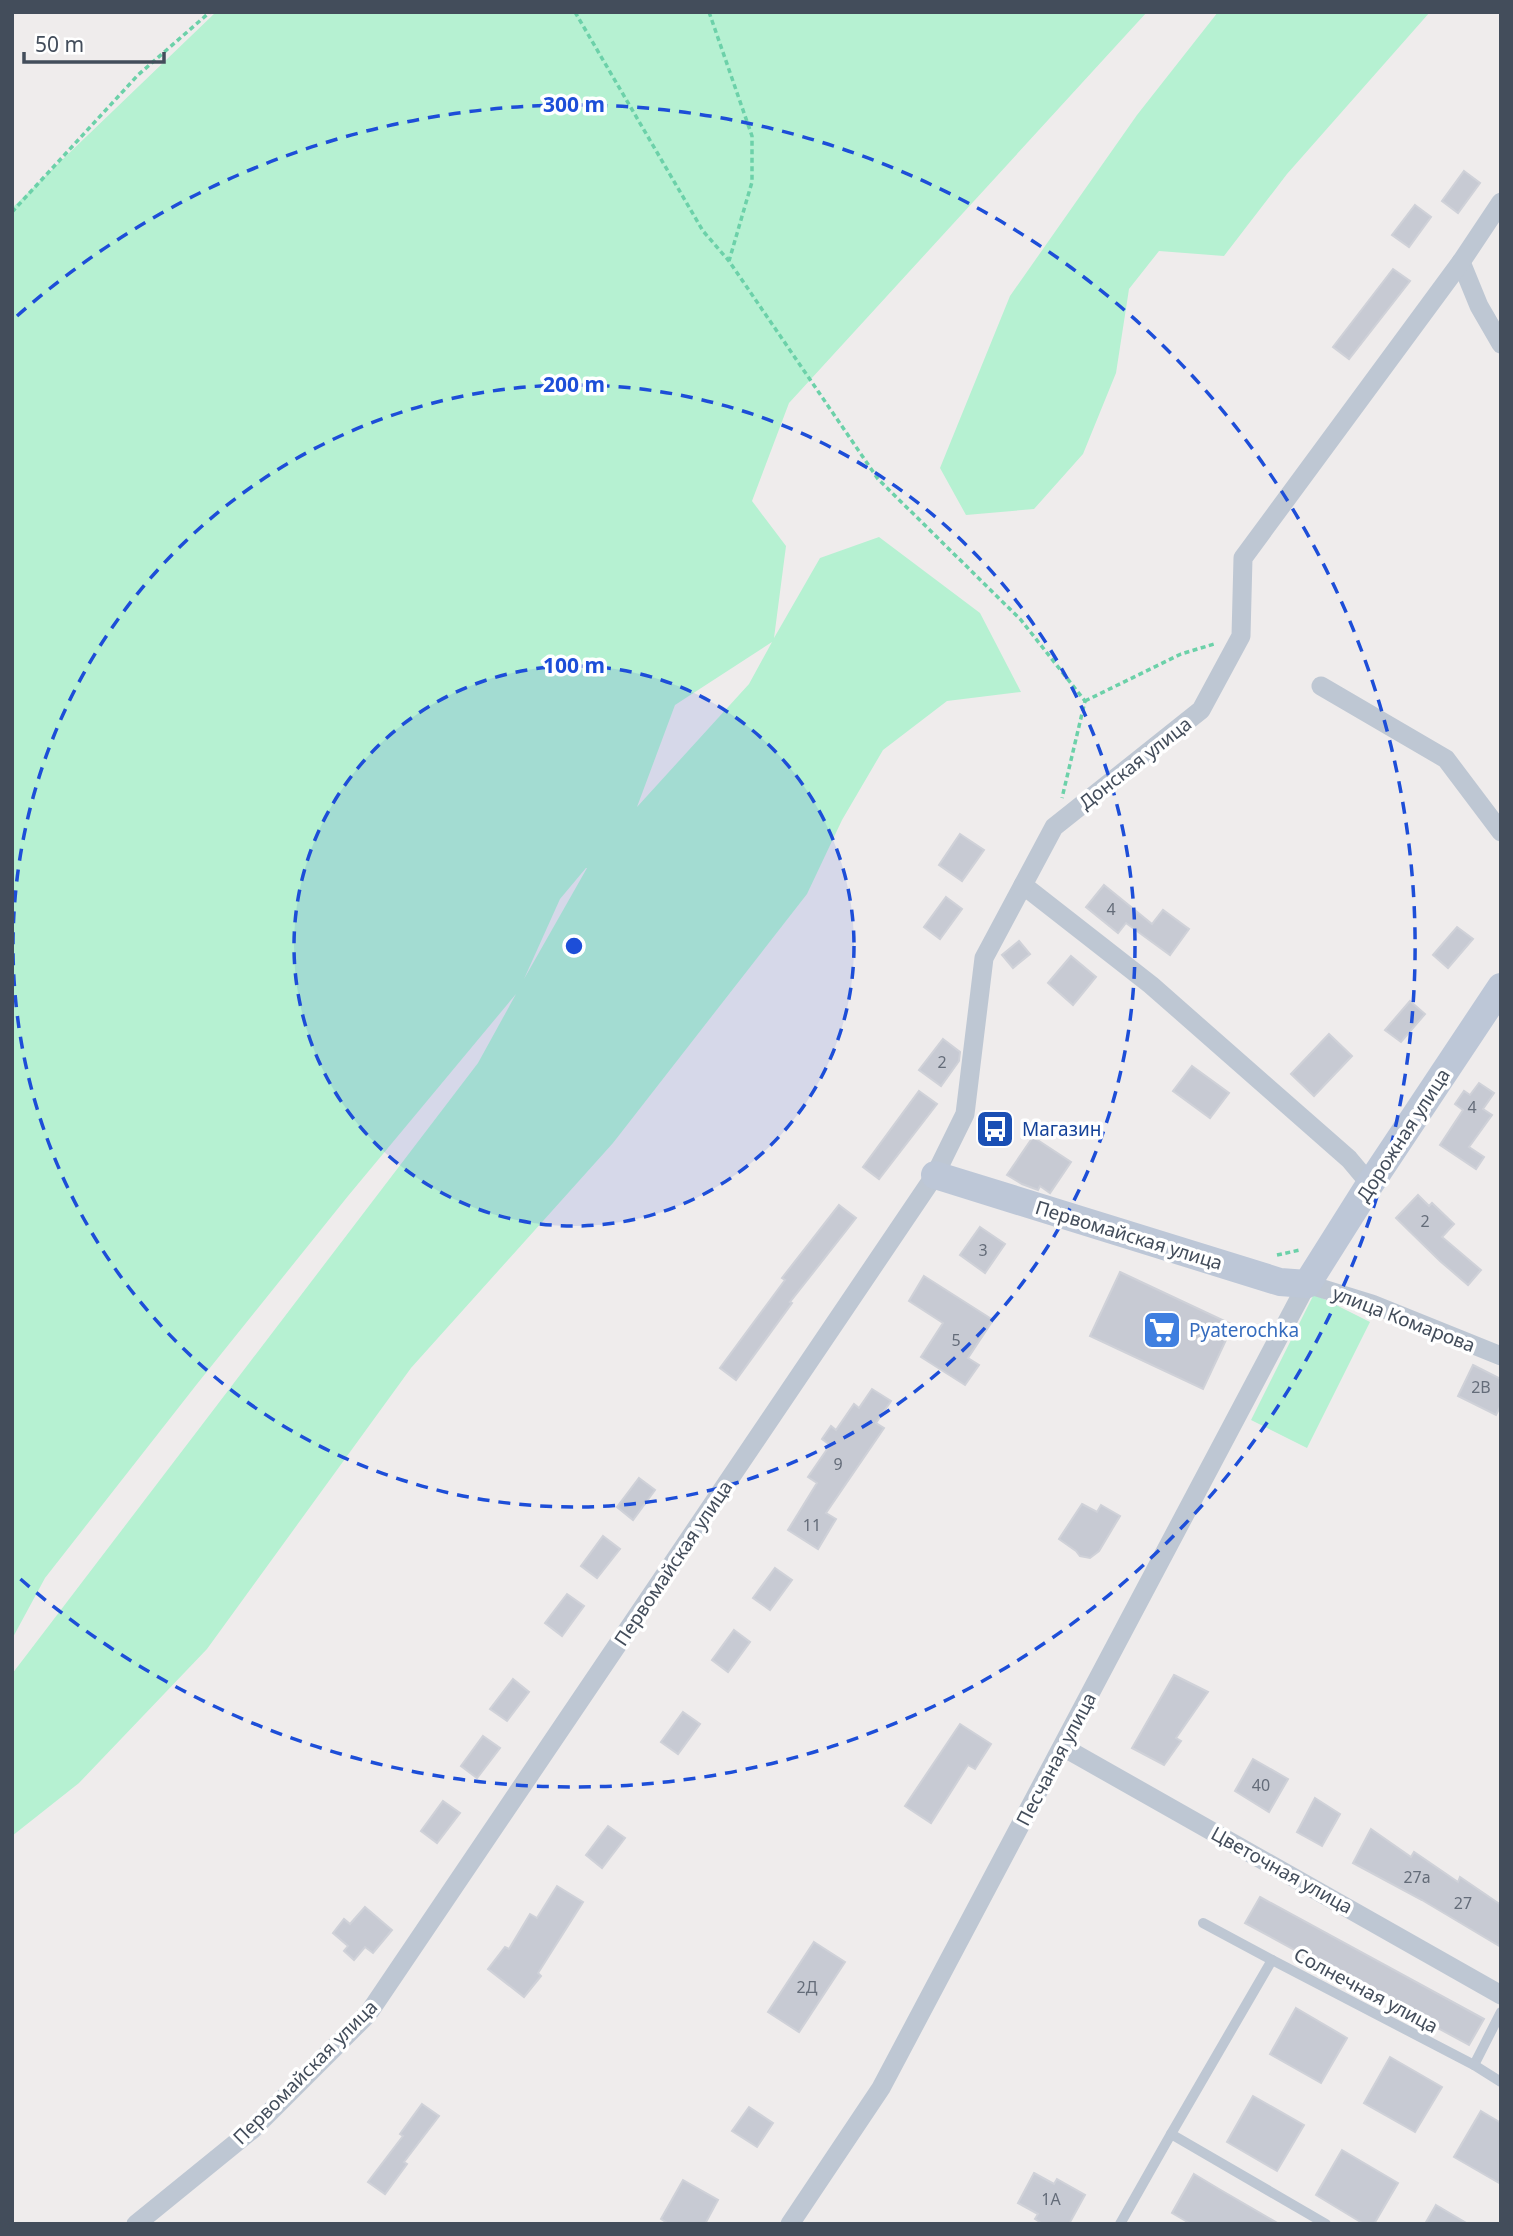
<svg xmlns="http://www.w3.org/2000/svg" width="1513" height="2236" font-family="'Noto Sans',sans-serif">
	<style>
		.green { fill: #b6f1d2; fill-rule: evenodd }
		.building { fill: #c7cad3; stroke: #cfd1d8; stroke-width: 2 }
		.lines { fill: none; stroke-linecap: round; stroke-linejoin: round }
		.path { stroke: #6cd1a9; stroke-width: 3.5; stroke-dasharray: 5 3.5; stroke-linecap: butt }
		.lane { stroke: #bec7d3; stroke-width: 10 }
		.street { stroke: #bec7d3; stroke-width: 19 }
		.secondary { stroke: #bdc7d7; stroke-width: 28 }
		.ring { fill: none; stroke: #1d4ed8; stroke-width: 3.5; stroke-dasharray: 12 9 }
		.labels { text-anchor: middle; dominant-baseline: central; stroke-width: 7; stroke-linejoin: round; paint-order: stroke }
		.number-label { font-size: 16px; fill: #646c79 }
		.street-label { font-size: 19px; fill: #434d5b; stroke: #fff }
		.transit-label { font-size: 19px; fill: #164399; stroke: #fff; text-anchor: start }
		.shop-label { font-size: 19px; fill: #366cbe; stroke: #fff; text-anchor: start }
		.centre { fill: #1d4ed8; stroke: #fff; stroke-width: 3.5 }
		.ring-label { font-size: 21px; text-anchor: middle; font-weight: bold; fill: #1d4ed8; stroke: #fff; stroke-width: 7; stroke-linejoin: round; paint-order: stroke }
	</style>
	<rect width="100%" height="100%" fill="#efecec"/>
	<!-- green -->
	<g class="green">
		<path d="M 216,12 L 1147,12 L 789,403 L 752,501 L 786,546 L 774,638 L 820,558 L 879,537 L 980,613 L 1021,692 L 947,701 L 883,750 L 842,820 L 807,894 L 613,1143 L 411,1368 L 207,1649 L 79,1783 L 12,1836 L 12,1674 L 478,1063 L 516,994 L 348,1196 L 197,1384 L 45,1578 L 12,1639 L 12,208 ZM 772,642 L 749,684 L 637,807 L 675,705 ZM 586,868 L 587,868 L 524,979 L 560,899 Z"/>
		<polygon points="1218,12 1430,12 1287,174 1224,256 1159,251 1129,289 1116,373 1083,454 1034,509 966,515 940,468 1010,296 1137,115"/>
		<polygon points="1314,1294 1370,1322 1307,1448 1251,1420"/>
	</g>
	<!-- building -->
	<g class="building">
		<polygon points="1464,171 1480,183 1458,213 1442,201"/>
		<polygon points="1415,205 1431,217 1409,247 1392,235"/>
		<polygon points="1393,269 1410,281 1349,359 1333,347"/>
		<polygon points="960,834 984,850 962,881 939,865"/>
		<polygon points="1104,885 1152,924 1163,910 1189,929 1170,955 1126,923 1118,933 1086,907"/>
		<polygon points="946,897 962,909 940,939 924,927"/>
		<polygon points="1457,927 1473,939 1448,968 1433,955"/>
		<polygon points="1019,941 1030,954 1013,968 1002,955"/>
		<polygon points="1071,956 1096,977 1073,1005 1048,983"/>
		<polygon points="1410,1001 1425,1014 1401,1042 1385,1030"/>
		<polygon points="1329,1034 1352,1056 1314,1096 1291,1074"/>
		<polygon points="943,1039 960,1052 959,1061 941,1086 919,1070"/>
		<polygon points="1192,1066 1229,1093 1210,1118 1173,1091"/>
		<polygon points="1479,1083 1494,1093 1483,1109 1492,1115 1469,1147 1484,1157 1476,1169 1440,1145 1463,1110 1455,1104 1464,1091 1470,1095"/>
		<polygon points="919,1091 937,1104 879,1179 863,1167"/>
		<polygon points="1033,1137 1071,1162 1050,1193 1040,1186 1038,1190 1022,1184 1007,1175"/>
		<polygon points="1418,1195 1429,1206 1432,1203 1454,1224 1442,1237 1481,1270 1468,1285 1440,1261 1396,1218"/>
		<polygon points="839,1205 856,1218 790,1302 792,1303 736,1380 720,1368 785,1280 782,1278"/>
		<polygon points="980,1227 1005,1244 985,1273 960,1255"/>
		<polygon points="1120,1272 1233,1325 1203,1389 1090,1336"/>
		<polygon points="924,1276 993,1320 968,1358 979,1365 965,1385 921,1357 943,1323 909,1301"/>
		<polygon points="1473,1365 1501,1379 1501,1405 1496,1415 1458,1396"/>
		<polygon points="872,1389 891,1401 876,1423 884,1428 826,1513 836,1519 818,1549 788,1530 817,1483 808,1477 830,1445 822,1439 831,1426 836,1430 854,1404 859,1408"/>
		<polygon points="639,1478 655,1490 633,1520 617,1507"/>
		<polygon points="1082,1504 1097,1512 1101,1505 1120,1516 1099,1551 1090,1558 1080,1556 1076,1551 1059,1539"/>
		<polygon points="603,1536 620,1549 597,1578 581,1566"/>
		<polygon points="775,1568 792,1580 770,1610 753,1598"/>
		<polygon points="567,1594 584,1606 562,1636 545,1623"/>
		<polygon points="734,1630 750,1642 728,1672 712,1660"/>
		<polygon points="1174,1675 1208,1692 1176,1738 1181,1741 1164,1765 1132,1748"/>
		<polygon points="513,1679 529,1692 507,1721 490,1709"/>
		<polygon points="683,1712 700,1724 678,1754 661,1742"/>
		<polygon points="960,1724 991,1744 975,1769 968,1765 931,1823 905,1806"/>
		<polygon points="483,1736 500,1748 477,1778 461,1766"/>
		<polygon points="1253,1759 1288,1779 1269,1812 1235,1791"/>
		<polygon points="1315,1798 1340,1814 1322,1846 1297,1832"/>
		<polygon points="443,1801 460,1813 437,1843 421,1831"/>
		<polygon points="608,1826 625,1838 602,1868 586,1855"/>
		<polygon points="1371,1829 1411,1857 1414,1852 1458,1882 1460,1877 1501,1905 1501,1947 1422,1900 1353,1863"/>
		<polygon points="557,1886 583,1902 538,1973 541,1976 524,1997 488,1969 505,1947 509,1949 530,1914 537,1918"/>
		<polygon points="1260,1897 1484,2019 1469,2045 1245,1923"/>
		<polygon points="365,1907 392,1930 373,1953 365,1947 354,1960 344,1951 348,1946 333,1933 344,1919 350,1924"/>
		<polygon points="814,1942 845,1962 799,2032 768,2012"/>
		<polygon points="1296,2008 1347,2038 1321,2083 1270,2054"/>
		<polygon points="1390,2057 1442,2087 1415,2132 1364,2103"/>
		<polygon points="1253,2096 1304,2125 1277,2171 1227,2142"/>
		<polygon points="422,2104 439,2116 404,2162 407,2164 385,2194 368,2182 403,2136 400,2134"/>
		<polygon points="749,2107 773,2123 757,2147 732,2131"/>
		<polygon points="1481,2111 1501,2123 1501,2184 1454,2157"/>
		<polygon points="1342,2150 1398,2183 1374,2224 1364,2224 1316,2195"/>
		<polygon points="1034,2173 1054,2184 1057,2179 1085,2195 1069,2224 1043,2224 1035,2219 1038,2214 1018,2203"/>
		<polygon points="1194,2174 1219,2189 1279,2224 1191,2224 1172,2213"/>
		<polygon points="683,2180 718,2200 705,2224 669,2224 661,2219"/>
		<polygon points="1436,2205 1468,2224 1425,2224"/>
	</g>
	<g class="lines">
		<!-- path -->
		<g class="path">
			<polyline points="575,12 703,231 729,261 878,479 1021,620 1085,701 1062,798"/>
			<polyline points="709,12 752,136 752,182 729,261"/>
			<polyline points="12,212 138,75 210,12"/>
			<polyline points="1085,701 1181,654 1214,644"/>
			<polyline points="1277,1255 1300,1250"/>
		</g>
		<!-- lane -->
		<g class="lane">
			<polyline points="1203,1923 1272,1960"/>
			<polyline points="1474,2065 1501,2012"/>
			<polyline points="1120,2224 1171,2134"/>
			<polyline points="1326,2224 1171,2134 1272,1960 1474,2065 1501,2082"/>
		</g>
		<!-- street -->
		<g class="street">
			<polyline points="1461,262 1479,306 1501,344"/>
			<polyline points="1321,686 1446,759 1501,832"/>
			<polyline points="1023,885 1151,985 1349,1159 1370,1184"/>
			<polyline points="1063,1747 1501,1995"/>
			<polyline points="136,2224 253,2129 368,2014 935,1175 965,1114 984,958 1054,827 1201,710 1241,636 1243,558 1461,262 1501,202"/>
			<polyline points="790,2224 881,2088 1307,1284 1372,1304 1501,1356"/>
		</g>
		<!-- secondary -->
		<polyline class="secondary" points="935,1175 1280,1282 1307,1284 1370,1184 1501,987"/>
	</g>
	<!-- distance rings -->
	<circle cx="574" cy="946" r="280" fill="#1d4ed8" fill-opacity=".12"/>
	<g class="ring">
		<circle cx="574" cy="946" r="280"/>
		<circle cx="574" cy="946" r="561"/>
		<path d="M17 316A841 841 0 1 1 17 1576"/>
	</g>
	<!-- icons -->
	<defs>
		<symbol id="bus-square" viewBox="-11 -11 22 22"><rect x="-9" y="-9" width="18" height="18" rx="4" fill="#1a4fb4" stroke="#fff"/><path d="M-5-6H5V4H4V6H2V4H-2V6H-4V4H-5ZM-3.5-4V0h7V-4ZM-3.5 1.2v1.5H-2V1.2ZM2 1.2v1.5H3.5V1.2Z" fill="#fff"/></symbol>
		<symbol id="supermarket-square" viewBox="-11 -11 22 22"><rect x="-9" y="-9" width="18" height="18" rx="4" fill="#3f7fe0" stroke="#fff"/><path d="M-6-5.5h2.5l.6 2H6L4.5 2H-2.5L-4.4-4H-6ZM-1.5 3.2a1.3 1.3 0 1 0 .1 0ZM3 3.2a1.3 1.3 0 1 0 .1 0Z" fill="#fff"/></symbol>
	</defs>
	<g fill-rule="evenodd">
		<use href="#bus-square" x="973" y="1107" width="44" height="44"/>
		<use href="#supermarket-square" x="1140" y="1308" width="44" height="44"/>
	</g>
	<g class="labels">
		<!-- number labels -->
		<g class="number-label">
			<text x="1111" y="909">4</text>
			<text x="942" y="1062">2</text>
			<text x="1472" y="1107">4</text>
			<text x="1425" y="1221">2</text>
			<text x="983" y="1250">3</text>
			<text x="956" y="1340">5</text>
			<text x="1481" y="1387">2В</text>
			<text x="838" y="1464">9</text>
			<text x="812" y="1525">11</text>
			<text x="1261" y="1785">40</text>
			<text x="1417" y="1877">27а</text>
			<text x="1463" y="1903">27</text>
			<text x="807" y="1987">2Д</text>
			<text x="1051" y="2199">1А</text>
		</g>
		<!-- street labels -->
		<g class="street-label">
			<text transform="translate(1135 763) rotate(-38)">Донская улица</text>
			<text transform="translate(1403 1135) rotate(-57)">Дорожная улица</text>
			<text transform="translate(1129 1235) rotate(17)">Первомайская улица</text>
			<text transform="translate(1404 1319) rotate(21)">улица Комарова</text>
			<text transform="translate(673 1563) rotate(-56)">Первомайская улица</text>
			<text transform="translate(1056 1759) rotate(-62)">Песчаная улица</text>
			<text transform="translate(1282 1870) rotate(29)">Цветочная улица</text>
			<text transform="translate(1366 1990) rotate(28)">Солнечная улица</text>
			<text transform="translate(305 2072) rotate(-45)">Первомайская улица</text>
		</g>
		<!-- transit labels -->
		<g class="transit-label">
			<text x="1022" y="1129">Магазин</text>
		</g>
		<!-- shop labels -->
		<g class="shop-label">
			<text x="1189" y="1330">Pyaterochka</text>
		</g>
	</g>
	<circle cx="574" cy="946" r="10" class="centre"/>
	<g class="ring-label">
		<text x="574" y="112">300 m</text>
		<text x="574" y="392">200 m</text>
		<text x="574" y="673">100 m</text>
	</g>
	<!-- border -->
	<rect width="1513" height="2236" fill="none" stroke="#434d5b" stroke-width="28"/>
	<!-- scale -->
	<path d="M24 52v10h140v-10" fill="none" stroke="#434d5b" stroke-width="3.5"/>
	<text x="35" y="52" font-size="21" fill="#434d5b" stroke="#ffffff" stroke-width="5" paint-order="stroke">50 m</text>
</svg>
